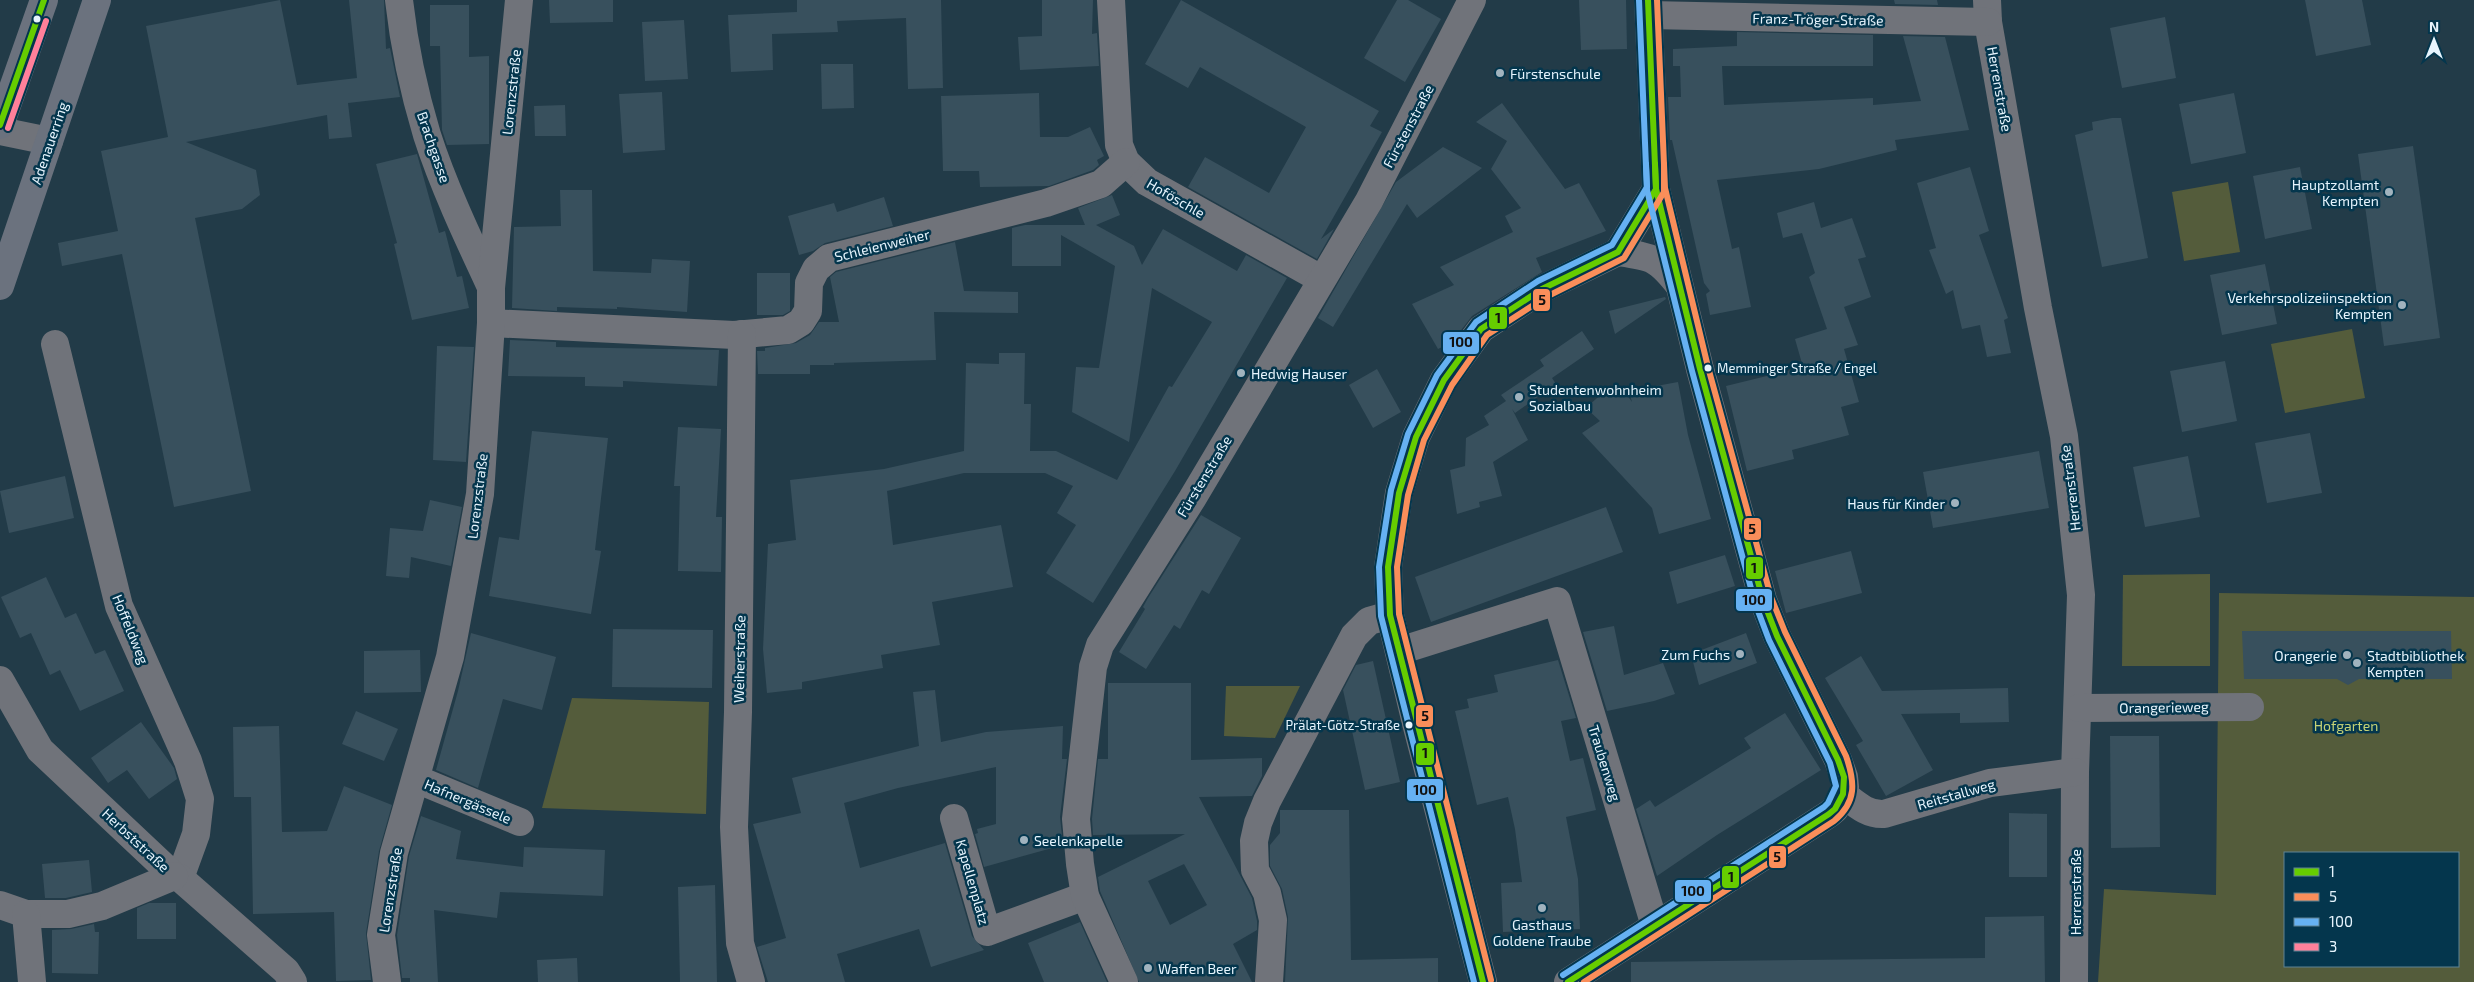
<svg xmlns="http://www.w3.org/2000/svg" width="2474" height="982" font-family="'Exo 2',sans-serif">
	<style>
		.green { fill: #545c3b; fill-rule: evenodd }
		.building { fill: #38505d; fill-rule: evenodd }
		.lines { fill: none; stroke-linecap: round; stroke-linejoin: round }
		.minor { stroke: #70737a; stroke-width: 28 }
		.major { stroke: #6b727e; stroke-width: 28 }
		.bus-1-casing { stroke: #04364d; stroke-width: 10 }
		.bus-2-casing { stroke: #04364d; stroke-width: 10 }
		.bus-3-casing { stroke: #04364d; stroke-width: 10 }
		.bus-4-casing { stroke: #04364d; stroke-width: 10 }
		.bus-1 { stroke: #66cd00; stroke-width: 6 }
		.bus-2 { stroke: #fa8e5a; stroke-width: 6 }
		.bus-3 { stroke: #66b1f2; stroke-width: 6 }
		.bus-4 { stroke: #ff809a; stroke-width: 6 }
		.bus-dot { fill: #e6f4fd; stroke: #04364d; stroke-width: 2 }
		.poi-dot { fill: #a1b3be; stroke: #04364d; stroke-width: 2 }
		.labels { text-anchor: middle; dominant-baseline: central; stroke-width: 5; stroke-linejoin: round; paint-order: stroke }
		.bus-label { font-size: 13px; fill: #e6f4fd; stroke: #04364d; text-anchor: start }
		.street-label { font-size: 14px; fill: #e6f4fd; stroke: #04364d }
		.poi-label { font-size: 14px; fill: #e6f4fd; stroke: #04364d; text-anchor: start }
		.park-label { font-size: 14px; fill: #c6d376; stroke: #04364d }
		.line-badge { stroke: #04364d; stroke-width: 2 }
		.pale-badge-label { font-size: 14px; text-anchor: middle; font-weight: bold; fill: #111 }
	</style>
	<rect width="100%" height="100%" fill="#223b48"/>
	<!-- green -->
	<g class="green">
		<polygon points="2228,182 2240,252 2184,261 2172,192"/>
		<polygon points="2352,329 2365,398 2285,413 2271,344"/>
		<polygon points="2210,574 2210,666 2122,666 2123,575"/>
		<path d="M 2219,593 L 2474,597 L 2474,982 L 2098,982 L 2104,889 L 2216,895 ZM 2285,853 L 2458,853 L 2458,966 L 2285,966 Z"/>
		<polygon points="1226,686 1300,686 1275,738 1224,736"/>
		<polygon points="572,698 709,702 706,814 542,808"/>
	</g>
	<!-- building -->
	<g class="building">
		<polygon points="280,0 297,85 357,78 349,0 384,0 386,49 390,48 400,97 348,103 352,137 329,139 327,115 186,142 256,170 260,195 242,209 195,218 251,491 174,507 122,254 62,266 58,243 118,231 101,151 168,137 146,26"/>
		<polygon points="549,0 613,0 613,22 550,23"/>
		<polygon points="797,0 941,0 943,88 908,89 906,18 837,21 838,32 772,34 773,70 731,72 728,15 797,12"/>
		<polygon points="1042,0 1093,0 1092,34 1097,33 1099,66 1020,70 1018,37 1042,36"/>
		<polygon points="1181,0 1379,111 1370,126 1382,132 1321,239 1334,229 1317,259 1188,187 1205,157 1269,193 1306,127 1200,67 1188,88 1145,64"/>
		<polygon points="1397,0 1408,0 1441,19 1405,82 1364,58"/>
		<polygon points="1579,0 1626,0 1627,49 1581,50"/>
		<polygon points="1894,0 1937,0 1938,5 1895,4"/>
		<polygon points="2305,0 2362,0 2371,45 2316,56"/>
		<polygon points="430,5 469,5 469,57 489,56 489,144 447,145 442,130 440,46 430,46"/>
		<polygon points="2165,17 2176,78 2122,88 2110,28"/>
		<polygon points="684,20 688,79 645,81 642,22"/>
		<polygon points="1737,32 1873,35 1873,66 1722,66 1724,105 1873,98 1873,105 1921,101 1903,36 1945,37 1969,130 1895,140 1897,150 1819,169 1717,180 1732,249 1739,247 1751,307 1710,315 1706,294 1710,291 1704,283 1672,140 1670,140 1668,97 1681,97 1680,66 1673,66 1673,49 1737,46"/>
		<polygon points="821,64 853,64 854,108 822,109"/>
		<polygon points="662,92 665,150 623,153 619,94"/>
		<polygon points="1039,93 1040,137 1068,137 1090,127 1104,156 1097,160 1099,165 1093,170 1049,186 980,187 979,171 943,171 941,96"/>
		<polygon points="2234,93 2246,153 2191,164 2179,104"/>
		<polygon points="1502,103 1565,189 1579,183 1606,231 1536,258 1542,272 1472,316 1452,342 1438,349 1412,304 1454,285 1440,267 1513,232 1505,216 1521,208 1491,169 1507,141 1476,122"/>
		<polygon points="565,105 566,136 535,136 534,106"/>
		<polygon points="2112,118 2121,118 2148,258 2102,267 2075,135 2093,130 2092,122"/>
		<polygon points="2413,146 2440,338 2384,346 2358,154"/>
		<polygon points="1443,147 1482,168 1417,218 1407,204 1333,327 1318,318 1396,182"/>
		<polygon points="417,154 439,233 445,231 457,277 462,276 469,308 412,320 394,244 397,243 376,164"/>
		<polygon points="1970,167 1989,231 1979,235 2008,318 2004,320 2011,353 1987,357 1980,325 1962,329 1953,290 1946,294 1929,250 1936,248 1917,183"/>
		<polygon points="2300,167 2312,229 2265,239 2253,176"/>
		<polygon points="560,190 592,190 593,271 651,273 652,259 690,261 687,312 617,307 617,309 557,307 557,311 512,308 514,227 561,226"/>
		<polygon points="1112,195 1120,215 1096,225 1134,246 1142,265 1163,229 1237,271 1246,255 1287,278 1175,471 1093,603 1046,573 1076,525 1057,513 1073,486 1045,473 964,473 887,491 893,545 1001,525 1013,587 932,602 940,645 881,655 883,668 802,682 802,689 767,693 763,649 768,544 796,540 790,480 884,469 964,451 966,363 999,364 999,353 1025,353 1024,404 1031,404 1030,451 1056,451 1117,480 1169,386 1172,387 1212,322 1152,288 1129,442 1072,412 1076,367 1099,368 1115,266 1061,235 1061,266 1012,266 1012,228 1025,225 1085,225 1078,208"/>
		<polygon points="884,197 893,226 825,243 813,251 799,255 788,216 834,203 837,212"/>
		<polygon points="1814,202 1821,228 1852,218 1866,257 1858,259 1871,297 1844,307 1858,345 1844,349 1859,402 1841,407 1849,435 1792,450 1794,459 1747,471 1726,386 1803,367 1795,339 1827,329 1809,277 1815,273 1802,233 1783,238 1777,213"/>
		<polygon points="955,242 964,291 1018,292 1018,313 934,312 936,360 834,363 834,365 810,365 810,374 758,374 757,351 765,351 765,348 796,343 810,335 819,322 839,322 830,277 836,272"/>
		<polygon points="2265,264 2277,324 2222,335 2210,275"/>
		<polygon points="757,273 790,273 790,311 783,315 757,315"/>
		<polygon points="1665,297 1666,299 1615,334 1609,311"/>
		<polygon points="1582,331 1594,349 1552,378 1556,384 1515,413 1512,409 1528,440 1493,462 1502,496 1479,502 1480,507 1457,514 1450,470 1465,466 1466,438 1489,425 1484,416 1506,401 1501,395 1544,366 1540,360"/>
		<polygon points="510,340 556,342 556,347 719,350 717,386 623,381 623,387 585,386 585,377 508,376"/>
		<polygon points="437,346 474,347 466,462 433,460"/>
		<polygon points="2225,361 2237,421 2182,432 2170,371"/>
		<polygon points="1377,369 1401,412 1373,428 1349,385"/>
		<polygon points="1678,382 1688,435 1711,519 1659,534 1652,508 1582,433 1600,421 1586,408 1607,389 1612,395 1625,392 1632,402 1629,391"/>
		<polygon points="678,427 721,429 716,517 722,517 721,572 678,571 680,486 674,486"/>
		<polygon points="532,431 608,438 595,550 601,551 591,614 489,596 499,537 519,540"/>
		<polygon points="2310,433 2322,493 2267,503 2255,443"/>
		<polygon points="2039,451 2049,508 1933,528 1923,472"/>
		<polygon points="2188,456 2200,517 2145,527 2133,467"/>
		<polygon points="65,476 74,518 9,533 0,491"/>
		<polygon points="430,500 462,507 451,566 411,557 409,578 386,576 390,528 423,531"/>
		<polygon points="1606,507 1623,552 1431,622 1415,577"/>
		<polygon points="1201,515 1241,538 1209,594 1202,590 1180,629 1174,625 1146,669 1119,652 1145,609 1143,607 1148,598"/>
		<polygon points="1851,551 1862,593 1786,613 1775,571"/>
		<polygon points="1725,555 1735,586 1677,604 1669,572"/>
		<polygon points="46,577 65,618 76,613 95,654 105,650 124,691 80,711 60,670 50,675 31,633 20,638 1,597"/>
		<polygon points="1614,626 1624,675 1663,663 1675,694 1654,701 1607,711 1583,632"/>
		<polygon points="613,629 713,630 712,688 612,687"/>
		<polygon points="2242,631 2451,631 2452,679 2359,679 2348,685 2337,679 2244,679"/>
		<polygon points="471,633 556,657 542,710 503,699 478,788 436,770 458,691"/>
		<polygon points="1746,633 1757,663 1699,685 1691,654"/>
		<polygon points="420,650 421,692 364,693 364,651"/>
		<polygon points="1861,656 1882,691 2008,688 2009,722 1960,723 1960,713 1901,714 1933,770 1886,796 1856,745 1863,741 1825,678"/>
		<polygon points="1558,660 1576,718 1561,721 1570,761 1583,758 1596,810 1566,817 1578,879 1580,929 1503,932 1501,883 1522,882 1515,829 1508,797 1477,805 1455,711 1469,708 1467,699 1498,692 1494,675"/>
		<polygon points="1373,661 1400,782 1365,790 1343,690 1356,665"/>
		<path d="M 1108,683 L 1191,683 L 1191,760 L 1262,758 L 1262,776 L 1252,796 L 1199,797 L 1252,898 L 1257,921 L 1257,930 L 1233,944 L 1252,982 L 1139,982 L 1100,891 L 1098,877 L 1185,834 L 1093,835 L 1092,819 L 1098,759 L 1108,759 ZM 1184,864 L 1207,905 L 1170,925 L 1148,881 Z"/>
		<polygon points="935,690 941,742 986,732 1063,726 1062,759 1067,759 1060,817 1063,845 984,867 975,834 978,833 977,829 996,824 996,767 898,788 844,803 860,868 945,843 972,936 984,950 931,967 919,929 837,954 845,982 768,982 757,947 786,938 753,824 801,813 792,778 919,746 913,692"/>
		<polygon points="356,711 398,729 384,761 342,744"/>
		<polygon points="1785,713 1821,770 1717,835 1657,876 1636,809 1650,800 1655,807 1751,748 1744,738"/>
		<polygon points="141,722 174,768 177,779 149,799 127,770 108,783 91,758"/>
		<polygon points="279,726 282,832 327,831 344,786 392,805 379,851 366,933 371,980 336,981 334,912 253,914 251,797 234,797 233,727"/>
		<polygon points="2110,736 2159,736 2160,847 2111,848"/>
		<polygon points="1280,810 1349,810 1351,960 1438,958 1438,982 1285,982 1288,917 1282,889 1270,866 1270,845 1280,833"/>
		<polygon points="2009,813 2047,814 2047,877 2009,877"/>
		<polygon points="421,816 461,831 456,859 523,867 524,847 605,850 603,896 500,892 497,918 434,910 438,982 410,982 410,978 402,978 397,935 409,856"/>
		<polygon points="89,860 92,892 66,898 45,898 42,864"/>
		<polygon points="715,885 717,982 680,982 678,887"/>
		<polygon points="149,903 176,903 176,939 137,939 137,908"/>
		<polygon points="2044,916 2045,982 1631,982 1631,962 1985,958 1985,917"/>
		<polygon points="1080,922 1107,982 1044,982 1028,943"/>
		<polygon points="94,924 95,932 99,932 98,974 52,973 52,930 71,929"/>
		<polygon points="577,958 578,982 538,982 537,960"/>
	</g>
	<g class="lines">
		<!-- minor -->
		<g class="minor">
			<path d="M 399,0 C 404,45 414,92 427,135 C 443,185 469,240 491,287"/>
			<polyline points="1111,0 1119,145 1126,162 1147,182 1321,279"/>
			<polyline points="1987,0 1988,22 2038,308 2064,436 2081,595 2075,772 2074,982"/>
			<polyline points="1649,15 1988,22"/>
			<polyline points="0,131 49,141"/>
			<path d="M 1618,252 C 1652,257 1657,257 1679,285"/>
			<polyline points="491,323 734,335 788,330 801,322 808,311 809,283 816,269 829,258 1046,203 1101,184 1126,162"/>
			<polyline points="742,334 738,712 734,827 740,943 751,982"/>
			<polyline points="55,344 119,606 188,761 200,799 196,834 180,878"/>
			<polyline points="1399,651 1557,601 1655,926"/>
			<polyline points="0,680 40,750 174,876 180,878 286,971 293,982"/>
			<polyline points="2079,708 2250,707"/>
			<polyline points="416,779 520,822"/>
			<path d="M 1843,794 C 1856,804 1867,815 1884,814 L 1990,783 L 2075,772"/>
			<polyline points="954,818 987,932 1085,896"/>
			<polyline points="0,905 26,914 68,914 102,906 174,876"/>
			<polyline points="26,914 32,982"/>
			<polyline points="387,982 381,935 394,853 450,657 480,494 491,323 491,288 519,0"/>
			<polyline points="1124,982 1085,896 1080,864 1076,819 1093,667 1100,645 1192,499 1369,201 1472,0"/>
			<polyline points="1269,982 1273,920 1267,893 1255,870 1254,841 1258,823 1267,801 1354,636 1369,621 1390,615"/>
			<polyline points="1483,982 1416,723 1390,615 1388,567 1399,493 1416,437 1444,380 1481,329 1542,289 1618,252 1656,189"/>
			<polyline points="1568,982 1829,814 1835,809 1843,794 1845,787 1844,777 1838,760 1777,636 1763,600 1700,369 1656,189 1648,0"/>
		</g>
		<!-- major -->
		<g class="major">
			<polyline points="0,125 44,0"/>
			<polyline points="0,286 97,0"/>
		</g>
		<defs>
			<g id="bus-1">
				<polyline points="0,125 44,0"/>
				<polyline points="1483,982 1390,615 1388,567 1399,493 1416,437 1444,380 1481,329 1542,289 1618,252 1656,189 1655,164"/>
				<polyline points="1568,982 1829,814 1835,809 1843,794 1844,777 1838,760 1777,636 1763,600 1700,369 1656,189 1648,0"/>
			</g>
			<g id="bus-2">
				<polyline points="1491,980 1399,614 1397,567 1408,495 1424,440 1452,385 1487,335 1546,297 1624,258 1664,192 1664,164"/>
				<path d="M 1584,982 L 1834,821 C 1857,802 1855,782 1846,756 L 1785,632 L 1771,597 L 1708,367 L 1665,188 L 1657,0"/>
			</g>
			<g id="bus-3">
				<polyline points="1563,975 1824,807 1828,803 1836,786 1830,763 1769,640 1755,603 1692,371 1647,190 1639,0"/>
				<polyline points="1474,982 1381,616 1379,567 1391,490 1408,434 1437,375 1476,322 1538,281 1612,245 1647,187 1646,164"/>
			</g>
			<polyline id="bus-4" points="8,128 46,21"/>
		</defs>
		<!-- bus-1 casing -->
		<use href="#bus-1" class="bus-1-casing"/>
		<!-- bus-2 casing -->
		<use href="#bus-2" class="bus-2-casing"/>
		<!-- bus-3 casing -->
		<use href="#bus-3" class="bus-3-casing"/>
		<!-- bus-4 casing -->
		<use href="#bus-4" class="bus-4-casing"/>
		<!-- bus-1 -->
		<use href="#bus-1" class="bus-1"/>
		<!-- bus-2 -->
		<use href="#bus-2" class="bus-2"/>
		<!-- bus-3 -->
		<use href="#bus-3" class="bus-3"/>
		<!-- bus-4 -->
		<use href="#bus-4" class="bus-4"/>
	</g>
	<!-- markers -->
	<g class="bus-dot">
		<circle cx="37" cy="19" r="4.5"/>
		<circle cx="1708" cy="368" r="4.5"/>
		<circle cx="1409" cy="725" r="4.5"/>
	</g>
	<g class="poi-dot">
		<circle cx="1500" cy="73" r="5"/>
		<circle cx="2389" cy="192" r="5"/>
		<circle cx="2402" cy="305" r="5"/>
		<circle cx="1241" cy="373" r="5"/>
		<circle cx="1519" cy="397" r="5"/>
		<circle cx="1955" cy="503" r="5"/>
		<circle cx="1740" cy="654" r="5"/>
		<circle cx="2347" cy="655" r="5"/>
		<circle cx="2357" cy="663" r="5"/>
		<circle cx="1024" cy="840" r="5"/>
		<circle cx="1542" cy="908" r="5"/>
		<circle cx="1148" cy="968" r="5"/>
	</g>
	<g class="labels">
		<!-- bus labels -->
		<g class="bus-label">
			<text x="1717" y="368">Memminger Straße / Engel</text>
			<text x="1400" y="725" text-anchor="end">Prälat-Götz-Straße</text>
		</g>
		<!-- street labels -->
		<g class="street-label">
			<text transform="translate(1818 19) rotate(1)">Franz-Tröger-Straße</text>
			<text transform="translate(2000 89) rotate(80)">Herrenstraße</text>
			<text transform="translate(511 92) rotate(-84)">Lorenzstraße</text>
			<text transform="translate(1408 126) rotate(-62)">Fürstenstraße</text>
			<text transform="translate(49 143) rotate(-71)">Adenauerring</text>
			<text transform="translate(434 147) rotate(71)">Brachgasse</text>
			<text transform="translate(1176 198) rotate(30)">Hoföschle</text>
			<text transform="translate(882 245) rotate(-14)">Schleienweiher</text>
			<text transform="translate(1204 476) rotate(-59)">Fürstenstraße</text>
			<text transform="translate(2070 488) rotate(-97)">Herrenstraße</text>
			<text transform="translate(477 496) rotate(-83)">Lorenzstraße</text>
			<text transform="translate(131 629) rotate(68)">Hoffeldweg</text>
			<text transform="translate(739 659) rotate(-89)">Weiherstraße</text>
			<text transform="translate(2164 707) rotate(-1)">Orangerieweg</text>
			<text transform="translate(1605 763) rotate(73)">Traubenweg</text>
			<text transform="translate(1956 794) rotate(-16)">Reitstallweg</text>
			<text transform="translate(468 801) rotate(23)">Hafnergässele</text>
			<text transform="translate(136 840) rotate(43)">Herbststraße</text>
			<text transform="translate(973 882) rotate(74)">Kapellenplatz</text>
			<text transform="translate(390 890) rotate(-81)">Lorenzstraße</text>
			<text transform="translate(2075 892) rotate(-90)">Herrenstraße</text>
		</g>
		<!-- poi labels -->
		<g class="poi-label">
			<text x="1510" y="73">Fürstenschule</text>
			<text x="2379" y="184" text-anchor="end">Hauptzollamt<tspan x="2379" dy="16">Kempten</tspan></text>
			<text x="2392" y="297" text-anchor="end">Verkehrspolizeiinspektion<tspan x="2392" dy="16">Kempten</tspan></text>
			<text x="1251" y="373">Hedwig Hauser</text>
			<text x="1529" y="389">Studentenwohnheim<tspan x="1529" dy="16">Sozialbau</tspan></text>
			<text x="1945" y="503" text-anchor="end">Haus für Kinder</text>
			<text x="1730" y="654" text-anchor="end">Zum Fuchs</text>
			<text x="2337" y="655" text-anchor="end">Orangerie</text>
			<text x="2367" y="655">Stadtbibliothek<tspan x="2367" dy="16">Kempten</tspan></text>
			<text x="1034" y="840">Seelenkapelle</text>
			<text x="1542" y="924" text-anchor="middle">Gasthaus<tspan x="1542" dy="16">Goldene Traube</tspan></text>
			<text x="1158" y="968">Waffen Beer</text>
		</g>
		<!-- park labels -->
		<g class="park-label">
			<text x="2346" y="725">Hofgarten</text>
		</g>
	</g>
	<g class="line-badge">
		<rect x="1532" y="288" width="19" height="24" rx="5" fill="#fa8e5a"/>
		<rect x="1488" y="306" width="20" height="24" rx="5" fill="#66cd00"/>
		<rect x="1442" y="331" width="38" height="24" rx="5" fill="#66b1f2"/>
		<rect x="1743" y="517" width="19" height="24" rx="5" fill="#fa8e5a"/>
		<rect x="1745" y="556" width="19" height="24" rx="5" fill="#66cd00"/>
		<rect x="1735" y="588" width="38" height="24" rx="5" fill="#66b1f2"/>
		<rect x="1415" y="704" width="19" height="24" rx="5" fill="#fa8e5a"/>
		<rect x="1415" y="742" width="20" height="24" rx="5" fill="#66cd00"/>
		<rect x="1406" y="778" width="38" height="24" rx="5" fill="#66b1f2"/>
		<rect x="1768" y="845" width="19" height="24" rx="5" fill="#fa8e5a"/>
		<rect x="1721" y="865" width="19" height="24" rx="5" fill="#66cd00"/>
		<rect x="1674" y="879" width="38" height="24" rx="5" fill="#66b1f2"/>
	</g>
	<g class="pale-badge-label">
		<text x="1542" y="305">5</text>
		<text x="1498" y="323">1</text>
		<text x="1461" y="347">100</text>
		<text x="1752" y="534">5</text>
		<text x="1754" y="573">1</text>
		<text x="1754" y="605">100</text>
		<text x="1425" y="721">5</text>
		<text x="1425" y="758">1</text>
		<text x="1425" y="795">100</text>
		<text x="1777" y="862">5</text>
		<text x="1731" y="882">1</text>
		<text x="1693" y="896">100</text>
	</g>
	<!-- legend -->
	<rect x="2284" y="852" width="175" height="115" fill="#04364d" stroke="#5e8293"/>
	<rect x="2294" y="868" width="25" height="8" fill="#66cd00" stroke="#5e8293"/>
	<text x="2329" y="877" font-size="15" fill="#e6f4fd">1</text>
	<rect x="2294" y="893" width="25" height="8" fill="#fa8e5a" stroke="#5e8293"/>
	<text x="2329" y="902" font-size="15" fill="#e6f4fd">5</text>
	<rect x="2294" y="918" width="25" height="8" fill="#66b1f2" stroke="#5e8293"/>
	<text x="2329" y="927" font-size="15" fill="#e6f4fd">100</text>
	<rect x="2294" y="943" width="25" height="8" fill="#ff809a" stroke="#5e8293"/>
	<text x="2329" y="952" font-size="15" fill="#e6f4fd">3</text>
	<!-- north arrow -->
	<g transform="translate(2434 40)" stroke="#04364d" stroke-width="4" paint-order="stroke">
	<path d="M0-4L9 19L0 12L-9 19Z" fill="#e6f4fd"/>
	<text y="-8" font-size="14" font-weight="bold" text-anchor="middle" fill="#e6f4fd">N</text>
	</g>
</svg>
